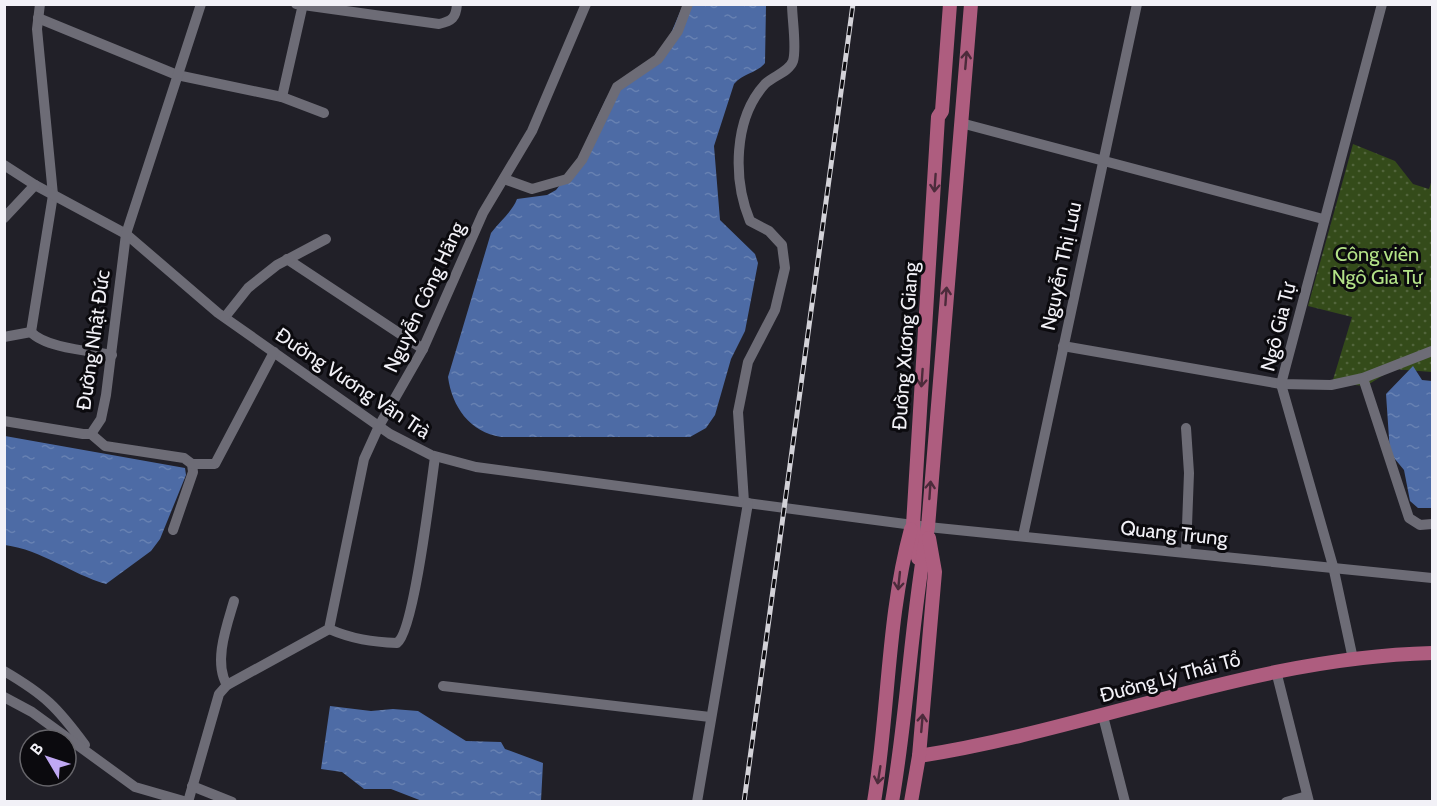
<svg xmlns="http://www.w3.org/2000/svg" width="1437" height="806" font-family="Cabin,sans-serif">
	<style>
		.park { fill: url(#park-dots) }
		.water { fill: url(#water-ripples) }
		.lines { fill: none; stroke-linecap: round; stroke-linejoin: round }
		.minor { stroke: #6d6c76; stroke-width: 10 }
		.major { stroke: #ae5d7f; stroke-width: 14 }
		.rail-casing { stroke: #d3d2d8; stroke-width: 5 }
		.rail { stroke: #0b0a0e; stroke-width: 3; stroke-dasharray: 9; stroke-linecap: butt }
		.oneway { stroke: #4c2b3b }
		.labels { text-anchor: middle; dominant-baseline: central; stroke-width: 6; stroke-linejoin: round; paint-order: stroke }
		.park-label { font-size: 20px; fill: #b3e287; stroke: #0b0a0e }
		.street-label { font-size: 20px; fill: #f2f1f7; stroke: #0b0a0e }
	</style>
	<defs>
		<pattern id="park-dots" width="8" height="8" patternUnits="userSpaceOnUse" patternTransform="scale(1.5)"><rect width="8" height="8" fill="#344b1a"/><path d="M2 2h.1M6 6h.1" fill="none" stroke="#52653c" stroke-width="1.8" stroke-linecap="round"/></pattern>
		<pattern id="water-ripples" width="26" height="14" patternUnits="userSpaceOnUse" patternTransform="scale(1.5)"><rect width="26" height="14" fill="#4d6ba5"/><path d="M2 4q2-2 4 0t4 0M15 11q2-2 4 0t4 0" fill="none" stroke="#6781b2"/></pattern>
	</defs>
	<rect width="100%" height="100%" fill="#212028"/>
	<!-- park -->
	<polygon class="park" points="1353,144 1395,161 1413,184 1429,189 1432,180 1432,372 1393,369 1366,386 1332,383 1352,317 1308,306"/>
	<!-- water -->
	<g class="water">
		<path d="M 683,5 L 766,5 L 765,63 C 757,73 743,73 734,84 L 714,146 L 720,220 L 755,254 L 758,263 L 745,331 L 731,359 L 715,415 L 706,428 L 690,437 L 501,437 C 470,432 452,407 448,377 L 491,233 C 500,221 512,212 517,199 L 547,195 L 556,190 L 574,167 L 606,99 L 660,59 Z"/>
		<polygon points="1413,366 1422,380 1432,381 1432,508 1418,508 1410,501 1404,470 1390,453 1386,394"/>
		<path d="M 5,436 L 185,468 L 186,475 L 160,539 L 151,551 L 106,584 C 71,574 42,550 5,545 Z"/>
		<polygon points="330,706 371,711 393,709 418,711 466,741 501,742 505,749 543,763 541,801 422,801 391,789 364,789 342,772 321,769"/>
	</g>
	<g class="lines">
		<!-- minor -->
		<g class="minor">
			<path d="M 40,4 L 37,29 L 53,195 L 31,332 C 45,348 91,351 112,355"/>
			<path d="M 296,4 L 439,24 C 452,21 456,18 457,4"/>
			<polyline points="38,18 177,75 282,97 324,113"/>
			<polyline points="282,97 303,4"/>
			<polyline points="961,123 1323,219"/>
			<polyline points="4,165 35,185 126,234 218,313 390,434 431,455 476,467 928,527 1432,578"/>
			<polyline points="504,179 532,189 567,179 582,160 617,87 658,59 678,31 688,4"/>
			<polyline points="4,218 35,185"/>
			<polyline points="287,259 423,349"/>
			<polyline points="225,317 248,288 277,265 326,239"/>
			<polyline points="4,337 31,332"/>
			<polyline points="1063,346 1281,384 1331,385 1363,378 1432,351"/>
			<polyline points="1363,378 1409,518 1420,525 1432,524"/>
			<polyline points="4,421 83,434 91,434 101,419 106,395 126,234 201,4"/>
			<polyline points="91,434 105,446 184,458 192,464 193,472 173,530"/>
			<polyline points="192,464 215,464 274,352"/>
			<path d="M 744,502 L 738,412 L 748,362 L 775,310 L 785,268 L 782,245 L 769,231 L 750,221 C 733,180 733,119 765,84 C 773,76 789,72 793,61 C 797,48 792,19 792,4"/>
			<polyline points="1023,536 1137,4"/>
			<polyline points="1186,552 1189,473 1186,428"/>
			<path d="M 329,629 C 352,639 372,642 397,643 C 414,632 431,485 435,457"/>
			<polyline points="1353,659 1333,566 1281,384 1382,4"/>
			<path d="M 4,671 C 45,695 57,707 85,745"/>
			<polyline points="1276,671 1309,802"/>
			<path d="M 227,685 C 213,662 227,625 234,601"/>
			<polyline points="443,686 710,717"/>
			<polyline points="4,697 32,712 135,787 187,802"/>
			<polyline points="1103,716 1125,802"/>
			<polyline points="192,786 232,802"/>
			<polyline points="188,802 219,694 227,685 329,629 364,459 379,426 423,349 483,213 532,131 586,4"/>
			<polyline points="697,802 748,503"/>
			<polyline points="1286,802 1307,796"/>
		</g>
		<!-- major -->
		<g class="major">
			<polyline points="918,558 913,525 938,117 942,111 950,4"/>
			<path d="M 919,756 C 1092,729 1256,657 1432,653"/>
			<path d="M 874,802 C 889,711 887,617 911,529"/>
			<path d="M 892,802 C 908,710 911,618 928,527 L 971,4"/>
			<polyline points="911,802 919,756 935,572 929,538"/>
		</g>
		<defs>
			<polyline id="rail" points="744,802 853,4"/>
		</defs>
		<!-- rail casing -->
		<use href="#rail" class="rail-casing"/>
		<!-- rail -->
		<use href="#rail" class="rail"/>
	</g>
	<!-- one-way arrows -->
	<defs><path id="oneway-shaft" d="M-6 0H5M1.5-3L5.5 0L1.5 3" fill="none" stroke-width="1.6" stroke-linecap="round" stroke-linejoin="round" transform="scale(1.5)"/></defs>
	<g class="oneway">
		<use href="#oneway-shaft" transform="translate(966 60) rotate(-85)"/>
		<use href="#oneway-shaft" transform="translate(935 183) rotate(94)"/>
		<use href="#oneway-shaft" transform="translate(946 296) rotate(-86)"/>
		<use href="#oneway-shaft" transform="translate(922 378) rotate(94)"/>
		<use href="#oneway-shaft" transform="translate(930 490) rotate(-86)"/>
		<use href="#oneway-shaft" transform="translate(899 581) rotate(96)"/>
		<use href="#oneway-shaft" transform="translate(922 723) rotate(-85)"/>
		<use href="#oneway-shaft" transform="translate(879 775) rotate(99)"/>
	</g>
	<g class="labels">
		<!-- park labels -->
		<g class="park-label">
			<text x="1377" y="254">Công viên<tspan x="1377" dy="23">Ngô Gia Tự</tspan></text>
		</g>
		<!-- street labels -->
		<g class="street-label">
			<text transform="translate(1061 266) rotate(-78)">Nguyễn Thị Lưu</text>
			<text transform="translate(424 297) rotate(-65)">Nguyễn Công Hãng</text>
			<text transform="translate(1278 327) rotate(-76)">Ngô Gia Tự</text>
			<text transform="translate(93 340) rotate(-82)">Đường Nhật Đức</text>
			<text transform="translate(905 346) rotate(-86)">Đường Xương Giang</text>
			<text transform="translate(353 383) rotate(34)">Đường Vương Văn Trà</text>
			<text transform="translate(1174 533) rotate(6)">Quang Trung</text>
			<text transform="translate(1170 677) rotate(-15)">Đường Lý Thái Tổ</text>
		</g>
	</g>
	<!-- border -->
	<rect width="1437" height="806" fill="none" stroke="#f2f1f7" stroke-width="12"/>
	<!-- north arrow -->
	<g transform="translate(48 758) rotate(309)"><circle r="28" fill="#0b0a0e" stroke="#67666b" stroke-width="1.5"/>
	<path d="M0-4.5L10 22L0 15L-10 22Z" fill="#c0a8f3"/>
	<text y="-9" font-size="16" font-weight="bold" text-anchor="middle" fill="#f2f1f7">B</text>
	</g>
</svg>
